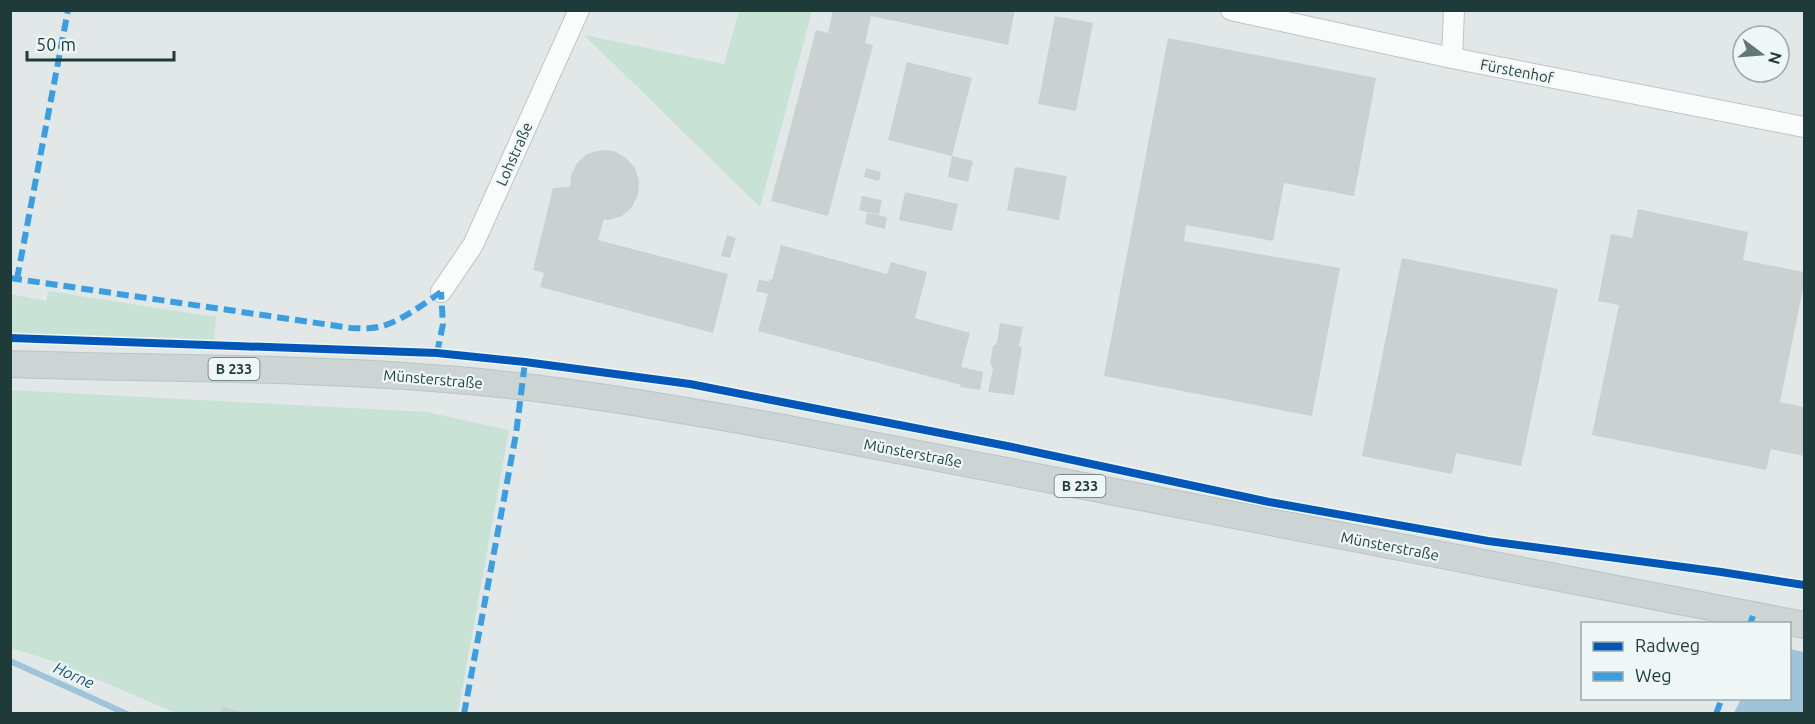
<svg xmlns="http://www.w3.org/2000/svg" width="1815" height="724" font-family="Ubuntu,sans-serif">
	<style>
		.green { fill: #c9e2d6 }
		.water { fill: #9ec4da }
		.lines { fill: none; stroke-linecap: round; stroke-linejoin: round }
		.stream { stroke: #9ec4da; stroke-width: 6 }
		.building { fill: #cbd1d0 }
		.minor-casing { stroke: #bec5c4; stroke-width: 22 }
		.major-casing { stroke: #bbc5c3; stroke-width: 28 }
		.minor { stroke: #fafcfb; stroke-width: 20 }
		.major { stroke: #ccd4d4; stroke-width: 26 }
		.quiet { stroke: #3c9ee2; stroke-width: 6; stroke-dasharray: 12 6; stroke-linecap: butt }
		.cycleway-casing { stroke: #eef7f5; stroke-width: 11 }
		.cycleway { stroke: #0057b8; stroke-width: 8 }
		.labels { text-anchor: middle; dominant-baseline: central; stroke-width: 4.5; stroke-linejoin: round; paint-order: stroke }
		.shield { fill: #eef7f5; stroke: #5c7371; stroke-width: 1.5 }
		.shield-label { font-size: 14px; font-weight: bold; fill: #1e3b39 }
		.street-label { font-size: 15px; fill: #1e3b39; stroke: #eef7f5 }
		.water-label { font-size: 16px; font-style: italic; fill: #165379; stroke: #eef7f5 }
	</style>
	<rect width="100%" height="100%" fill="#e1e8e7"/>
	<!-- green -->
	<g class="green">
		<polygon points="739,11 812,11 760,207 584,35 724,64"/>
		<polygon points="48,291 216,317 214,341 11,333 11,294 46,301"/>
		<polygon points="10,390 427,412 509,430 458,713 176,713 56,662 11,648"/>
	</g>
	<!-- water -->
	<polygon class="water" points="1790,649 1804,652 1804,713 1734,713 1741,699 1790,698"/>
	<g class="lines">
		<!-- stream -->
		<polyline class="stream" points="10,661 127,714"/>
	</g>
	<!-- building -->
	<g class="building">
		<polygon points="833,10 1015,10 1008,45 871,16 865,43 873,45 828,216 771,201 816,30 828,33"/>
		<polygon points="1055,16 1093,23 1076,111 1038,104"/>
		<polygon points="1168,38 1376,78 1354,196 1284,183 1273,241 1186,225 1184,241 1340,268 1312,416 1104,376"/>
		<polygon points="907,62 972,78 952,156 888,140"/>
		<polygon points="601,150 614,151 626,158 635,168 639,181 638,195 632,207 622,216 609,220 604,219 598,240 728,274 713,333 540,287 544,273 533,270 553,188 570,187 571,175 577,163 587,154"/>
		<polygon points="952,156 973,161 968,182 948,177"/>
		<polygon points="1015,167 1067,176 1059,220 1007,210"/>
		<polygon points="866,168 881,172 879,181 864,177"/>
		<polygon points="905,192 958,204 952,231 899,220"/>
		<polygon points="862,196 882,200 879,215 859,210"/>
		<polygon points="1638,209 1748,232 1743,260 1804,272 1804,284 1780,402 1804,407 1804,456 1771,449 1766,470 1592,435 1619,305 1598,301 1611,234 1632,238"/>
		<polygon points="867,213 887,217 885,229 865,224"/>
		<polygon points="727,235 736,238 730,258 721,256"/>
		<polygon points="781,245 887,274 891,262 927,272 915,318 970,333 961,367 983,372 980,390 960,387 961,385 758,331 768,294 756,291 759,279 769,282 769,279 772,280"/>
		<polygon points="1402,258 1558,289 1521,466 1456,453 1452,474 1362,456"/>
		<polygon points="1000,323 1023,327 1019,347 1022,347 1014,395 988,392 993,368 990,363 993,346 997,343"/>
		<polygon points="222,706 244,713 244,714 219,714"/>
	</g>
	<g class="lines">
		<defs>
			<g id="minor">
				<polyline points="1231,10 1452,58 1804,127"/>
				<polyline points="1452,58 1454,10"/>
				<polyline points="441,292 473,245 579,10"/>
			</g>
			<path id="major" d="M 10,364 C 151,369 292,367 432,378 C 546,386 660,406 773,426 L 1804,625"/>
		</defs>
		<!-- minor casing -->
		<use href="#minor" class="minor-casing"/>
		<!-- major casing -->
		<use href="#major" class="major-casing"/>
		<!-- minor -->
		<use href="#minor" class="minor"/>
		<!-- major -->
		<use href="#major" class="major"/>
		<!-- quiet -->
		<g class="quiet">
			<path d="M 10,278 L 351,328 C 358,328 365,329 371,328 C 394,327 422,305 441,292"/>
			<polyline points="17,279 68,10"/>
			<polyline points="437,353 443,324 441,292"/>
			<polyline points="1750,624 1753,616"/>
			<polyline points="464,714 516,434 525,362"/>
			<polyline points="1716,714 1722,698"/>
		</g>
		<defs>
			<polyline id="cycleway" points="10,338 437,353 525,362 690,384 1012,447 1269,502 1488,541 1721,572 1804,585"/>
		</defs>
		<!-- cycleway casing -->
		<use href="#cycleway" class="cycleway-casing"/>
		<!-- cycleway -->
		<use href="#cycleway" class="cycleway"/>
	</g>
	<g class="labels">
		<!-- shield labels -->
		<g class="shield">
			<rect x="208.5" y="358" width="51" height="22" rx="4.5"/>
			<rect x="1054.5" y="475" width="51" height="22" rx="4.5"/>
		</g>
		<g class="shield-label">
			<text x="234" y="369">B 233</text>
			<text x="1080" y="486">B 233</text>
		</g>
		<!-- street labels -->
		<g class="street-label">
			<text transform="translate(1517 71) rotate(11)">Fürstenhof</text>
			<text transform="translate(514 154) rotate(-66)">Lohstraße</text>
			<text transform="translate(433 379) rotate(5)">Münsterstraße</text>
			<text transform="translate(913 453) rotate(11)">Münsterstraße</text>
			<text transform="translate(1390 546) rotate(11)">Münsterstraße</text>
		</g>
		<!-- water labels -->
		<g class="water-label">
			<text transform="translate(74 675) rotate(24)">Horne</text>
		</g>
	</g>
	<!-- border -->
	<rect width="1815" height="724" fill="none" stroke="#1e3b39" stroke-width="24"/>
	<!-- legend -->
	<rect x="1581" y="622" width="210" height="78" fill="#eef7f5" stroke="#9bacaa" stroke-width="1.5"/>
	<rect x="1593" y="642" width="30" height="9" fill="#0057b8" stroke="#9bacaa" stroke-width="1.5"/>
	<text x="1635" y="652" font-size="18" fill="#1e3b39">Radweg</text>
	<rect x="1593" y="672" width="30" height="9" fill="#3c9ee2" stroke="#9bacaa" stroke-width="1.5"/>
	<text x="1635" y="682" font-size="18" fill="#1e3b39">Weg</text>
	<!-- north arrow -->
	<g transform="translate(1761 54) rotate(106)"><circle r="28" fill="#eef7f5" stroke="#9bacaa" stroke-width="1.5"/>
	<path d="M0-4.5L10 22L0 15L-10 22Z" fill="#627876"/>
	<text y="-9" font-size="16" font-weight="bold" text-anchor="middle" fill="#1e3b39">N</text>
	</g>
	<!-- scale -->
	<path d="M27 51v9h147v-9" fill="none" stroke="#1e3b39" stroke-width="3"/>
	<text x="36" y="51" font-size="18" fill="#1e3b39" stroke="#eef7f5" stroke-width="4.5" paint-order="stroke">50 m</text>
</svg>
